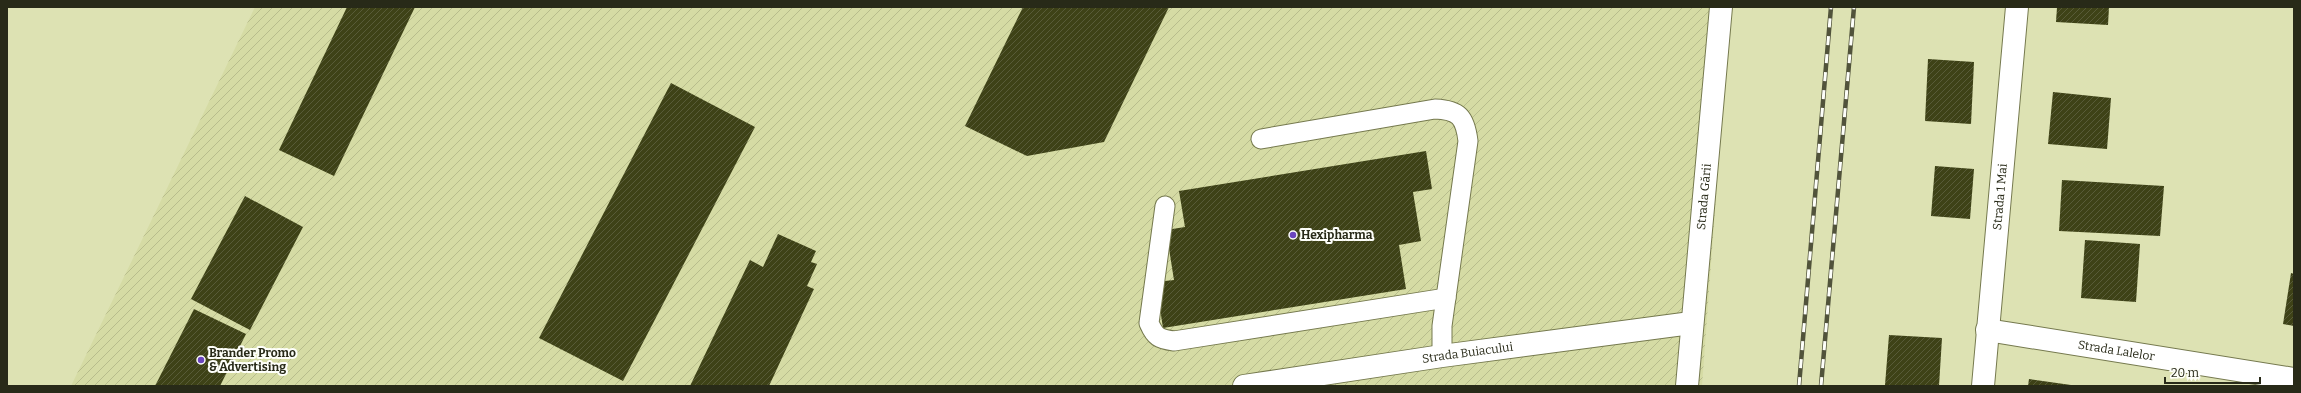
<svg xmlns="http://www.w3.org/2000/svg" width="2301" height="393" font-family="Bitter,serif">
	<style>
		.industrial { fill: url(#industrial-furrows) }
		.building { fill: url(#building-hatch) }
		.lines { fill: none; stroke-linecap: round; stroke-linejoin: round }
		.lane-casing { stroke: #75794e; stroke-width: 21 }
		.street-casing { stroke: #75794e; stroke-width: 24 }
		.lane { stroke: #fff; stroke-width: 19 }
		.street { stroke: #fff; stroke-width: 22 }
		.rail-casing { stroke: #51533b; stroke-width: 4.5 }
		.rail { stroke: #fefffa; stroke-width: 3; stroke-dasharray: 9; stroke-linecap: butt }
		.poi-dot { fill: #6b45be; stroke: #fefffa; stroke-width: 1.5 }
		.labels { text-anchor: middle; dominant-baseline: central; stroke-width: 4; stroke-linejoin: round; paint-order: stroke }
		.street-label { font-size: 12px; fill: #282a18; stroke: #fefffa }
		.poi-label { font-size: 12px; font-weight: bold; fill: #282a18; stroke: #fefffa; text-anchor: start }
	</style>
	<defs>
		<pattern id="industrial-furrows" width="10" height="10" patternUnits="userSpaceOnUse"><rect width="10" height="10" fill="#d5dba4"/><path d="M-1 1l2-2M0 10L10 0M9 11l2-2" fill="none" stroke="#b7bc8c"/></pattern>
		<pattern id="building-hatch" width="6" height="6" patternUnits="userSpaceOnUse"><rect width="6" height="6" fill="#3e4217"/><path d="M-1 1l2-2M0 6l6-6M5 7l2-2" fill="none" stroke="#585b38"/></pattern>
	</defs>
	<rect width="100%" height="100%" fill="#dde2b3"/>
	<!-- industrial -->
	<polygon class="industrial" points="255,7 1730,7 1702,386 71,386"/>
	<!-- building -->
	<g class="building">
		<polygon points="347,7 415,7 334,176 279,150"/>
		<polygon points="1023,7 1169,7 1104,142 1027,156 965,126"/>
		<polygon points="2057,7 2109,7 2108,25 2056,22"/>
		<polygon points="1928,59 1974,62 1971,124 1925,121"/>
		<polygon points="671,83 755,127 623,381 539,338"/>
		<polygon points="2053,92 2111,98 2107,149 2048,144"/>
		<polygon points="1426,151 1432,189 1413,192 1421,241 1399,245 1406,289 1163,328 1156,282 1174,280 1166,230 1185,227 1179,191"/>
		<polygon points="1935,166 1974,169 1970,219 1931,216"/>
		<polygon points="2062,180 2164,186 2160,236 2059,231"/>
		<polygon points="245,196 303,227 250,330 191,299"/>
		<polygon points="778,234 816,251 811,262 817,264 807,286 814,289 769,386 690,386 750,260 763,267"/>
		<polygon points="2085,240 2140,244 2136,302 2081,298"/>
		<polygon points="2291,273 2294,274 2294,326 2283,324"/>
		<polygon points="194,309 246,334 220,386 155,386"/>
		<polygon points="1889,335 1942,338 1939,386 1885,385"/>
		<polygon points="2029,379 2071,385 2071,386 2028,386"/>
	</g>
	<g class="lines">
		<defs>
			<g id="lane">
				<path d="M 1261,139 L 1435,109 C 1459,110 1465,117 1468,141 L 1442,326 L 1442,356"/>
				<path d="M 1165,206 L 1149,323 C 1155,337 1159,339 1174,341 L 1446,298"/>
			</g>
			<g id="street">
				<path id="s1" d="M 1987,330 L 2294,379"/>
				<path id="s2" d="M 1244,386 L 1442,356 L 1691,323"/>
				<path id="s3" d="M 1687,386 L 1721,7"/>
				<path id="s4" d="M 1983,386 L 2017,7"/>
			</g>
		</defs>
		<!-- lane casing -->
		<use href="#lane" class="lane-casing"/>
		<!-- street casing -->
		<use href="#street" class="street-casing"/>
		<!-- lane -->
		<use href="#lane" class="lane"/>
		<!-- street -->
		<use href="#street" class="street"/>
		<defs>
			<g id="rail">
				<polyline points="1799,386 1831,7"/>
				<polyline points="1821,386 1854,7"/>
			</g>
		</defs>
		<!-- rail casing -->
		<use href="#rail" class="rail-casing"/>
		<!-- rail -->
		<use href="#rail" class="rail"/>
	</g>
	<!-- markers -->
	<g class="poi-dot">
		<circle cx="1293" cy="235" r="4"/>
		<circle cx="201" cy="360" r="4"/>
	</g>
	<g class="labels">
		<!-- street labels -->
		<g class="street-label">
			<text stroke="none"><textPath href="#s3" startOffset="190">Strada Gării</textPath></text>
			<text stroke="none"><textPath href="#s4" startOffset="190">Strada 1 Mai</textPath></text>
			<text stroke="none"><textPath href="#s1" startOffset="131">Strada Lalelor</textPath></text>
			<text stroke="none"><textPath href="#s2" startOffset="226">Strada Buiacului</textPath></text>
		</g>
		<!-- poi labels -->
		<g class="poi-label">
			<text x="1301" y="235">Hexipharma</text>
			<text x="209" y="353">Brander Promo<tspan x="209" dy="14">&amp; Advertising</tspan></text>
		</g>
	</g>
	<!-- border -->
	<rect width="2301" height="393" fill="none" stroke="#282a18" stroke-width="16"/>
	<!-- scale -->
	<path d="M2165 377v6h95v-6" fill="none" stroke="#282a18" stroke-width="2"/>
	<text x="2171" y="377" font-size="12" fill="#282a18" stroke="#fefffa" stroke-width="3" paint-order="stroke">20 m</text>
</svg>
